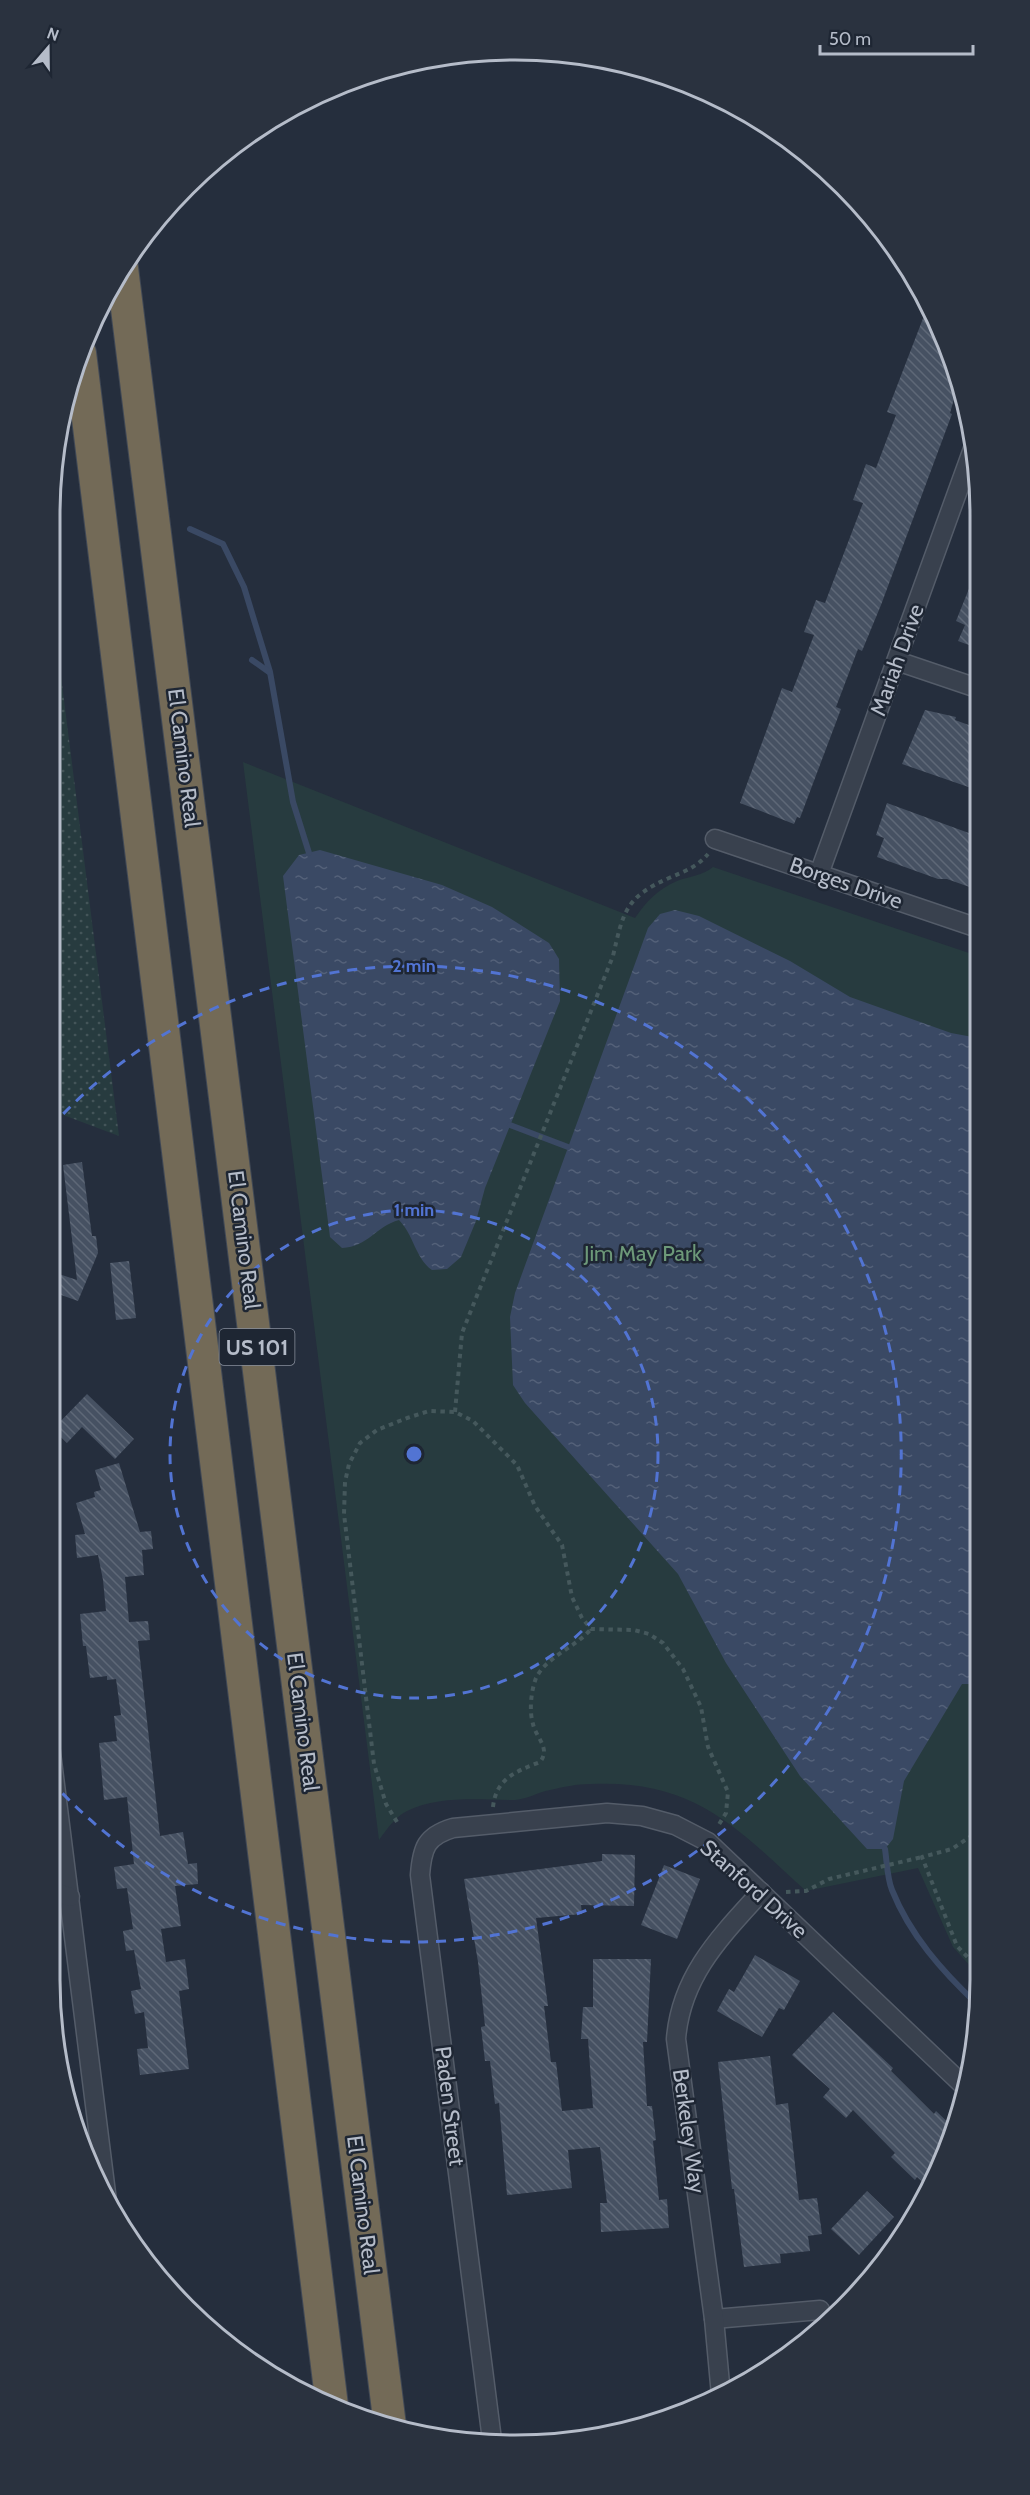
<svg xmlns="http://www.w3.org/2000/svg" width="1030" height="2495" font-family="Cabin,sans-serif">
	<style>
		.grass { fill: url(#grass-dots) }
		.green { fill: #273b3f }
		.water { fill: url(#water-ripples) }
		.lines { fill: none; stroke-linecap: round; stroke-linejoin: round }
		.stream { stroke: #3a4964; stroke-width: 6 }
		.building { fill: url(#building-back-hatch) }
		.street-casing { stroke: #545c69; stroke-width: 21 }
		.highway-casing { stroke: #414956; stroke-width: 34 }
		.path { stroke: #45585c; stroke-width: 4; stroke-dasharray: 4.5 4.5; stroke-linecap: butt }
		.street { stroke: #39414e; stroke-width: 18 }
		.highway { stroke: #736a57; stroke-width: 32 }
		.ring { fill: none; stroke: #5274d3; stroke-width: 3; stroke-dasharray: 10 8 }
		.labels { text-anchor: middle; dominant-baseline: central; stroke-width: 5; stroke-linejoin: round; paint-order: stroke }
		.shield { fill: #1e2633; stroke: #888f9c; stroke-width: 1.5 }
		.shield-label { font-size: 21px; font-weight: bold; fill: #b5bcc9 }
		.street-label { font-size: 22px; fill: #b5bcc9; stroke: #1e2633 }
		.park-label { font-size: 22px; fill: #6d9979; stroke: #1e2633 }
		.rim { fill: none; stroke: #b5bcc9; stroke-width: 3 }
		.centre { fill: #5274d3; stroke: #1e2633; stroke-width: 3 }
		.ring-label { font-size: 18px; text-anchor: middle; font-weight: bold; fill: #5274d3; stroke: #1e2633; stroke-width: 5; stroke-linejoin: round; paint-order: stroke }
	</style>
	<defs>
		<pattern id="grass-dots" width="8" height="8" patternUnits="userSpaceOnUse" patternTransform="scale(1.5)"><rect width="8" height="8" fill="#273b3f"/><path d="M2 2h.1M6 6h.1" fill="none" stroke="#445559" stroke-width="1.8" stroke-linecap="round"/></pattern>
		<pattern id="water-ripples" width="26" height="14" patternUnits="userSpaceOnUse" patternTransform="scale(1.5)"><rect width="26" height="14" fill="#3a4964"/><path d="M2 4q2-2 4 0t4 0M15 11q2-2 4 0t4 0" fill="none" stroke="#546179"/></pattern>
		<pattern id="building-back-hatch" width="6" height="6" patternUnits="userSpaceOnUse" patternTransform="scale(1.5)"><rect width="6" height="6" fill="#465162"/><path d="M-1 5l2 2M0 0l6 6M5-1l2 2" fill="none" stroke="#5e6877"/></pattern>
	</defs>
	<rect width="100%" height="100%" fill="#252e3d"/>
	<!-- grass -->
	<polygon class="grass" points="50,589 119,1136 50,1110"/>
	<!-- green -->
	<path class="green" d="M 243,762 L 635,918 C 646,902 658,889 677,881 C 690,876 702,876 713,867 L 978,956 L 980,1977 L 953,1947 L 918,1868 L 806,1891 C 736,1827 694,1779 590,1784 C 577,1784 563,1787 550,1790 C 538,1792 528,1799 515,1800 C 481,1800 439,1795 407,1811 C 395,1817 387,1829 379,1840 Z"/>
	<!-- water -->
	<g class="water">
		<path d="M 320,850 L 442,885 L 492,907 L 549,943 L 559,959 L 560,1001 L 485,1188 L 476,1221 L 461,1257 L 447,1269 L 432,1270 C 415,1258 414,1235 399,1220 C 376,1226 368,1247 342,1248 L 330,1237 L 283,876 L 299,855 Z"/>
		<polygon points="675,910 699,916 790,961 850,997 951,1033 978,1038 980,1684 962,1684 904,1781 893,1839 885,1849 867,1849 800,1776 726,1663 678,1574 525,1403 513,1385 510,1317 515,1293 648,928 660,914"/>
	</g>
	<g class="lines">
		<!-- stream -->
		<g class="stream">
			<polyline points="190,529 223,544 244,587 270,672 293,802 309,853"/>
			<polyline points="252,660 269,672"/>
			<polyline points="510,1125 568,1147"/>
			<path d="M 885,1849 C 887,1862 887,1878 892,1890 C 910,1935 942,1971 977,2004"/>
		</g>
	</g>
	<!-- building -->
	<g class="building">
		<polygon points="927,308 945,337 958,385 950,413 952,414 881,605 862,651 858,649 836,707 841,709 800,818 797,817 794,824 740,803 782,688 792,692 814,635 804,632 816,600 825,603 863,503 853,500 866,464 876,468 896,415 887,412"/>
		<polygon points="976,571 977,571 977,648 958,641 965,625 956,621"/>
		<polygon points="925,710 956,717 955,720 977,728 977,790 902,764"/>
		<polygon points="887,803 977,836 978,890 947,879 938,879 877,857 884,838 876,835"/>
		<polygon points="82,1162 92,1236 96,1236 98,1253 78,1301 50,1291 50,1271 77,1280 63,1165"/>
		<polygon points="129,1261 136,1318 116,1320 110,1263"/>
		<polygon points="87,1394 134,1439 115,1459 82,1427 67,1443 53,1429"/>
		<polygon points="119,1463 140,1532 151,1531 153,1549 142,1550 144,1575 125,1577 129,1622 148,1621 150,1640 138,1641 160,1836 183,1832 188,1864 197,1863 198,1884 175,1886 181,1926 161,1929 166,1962 185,1959 189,1989 179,1991 189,2069 140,2075 137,2049 148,2048 144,2012 135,2014 131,1991 141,1989 134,1950 126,1951 123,1931 133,1929 127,1888 117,1889 114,1867 134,1864 127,1797 104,1800 99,1743 117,1741 114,1716 121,1715 116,1679 107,1680 107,1676 90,1678 86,1646 83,1646 80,1614 106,1611 103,1580 98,1555 77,1558 75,1535 85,1534 76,1503 95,1497 94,1492 101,1490 95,1470"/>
		<polygon points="602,1854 635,1855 634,1906 581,1905 582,1914 536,1918 548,2006 544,2006 551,2062 556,2062 562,2111 593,2108 588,2039 581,2039 583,2007 593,2007 593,1959 651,1959 647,2042 643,2042 647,2106 652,2106 656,2140 653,2141 659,2200 667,2199 669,2228 601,2232 600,2203 607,2203 600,2147 568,2150 572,2188 507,2195 499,2103 495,2104 490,2061 485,2061 481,2027 485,2026 478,1962 464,1879 602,1861"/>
		<polygon points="664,1865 700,1879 677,1939 641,1925"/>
		<polygon points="755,1955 800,1981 784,2010 779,2008 762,2037 717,2011 729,1989 734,1992"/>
		<polygon points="833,2012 893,2068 891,2071 934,2114 936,2111 956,2130 926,2185 917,2177 915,2180 891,2157 895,2153 853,2110 846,2118 823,2097 830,2089 792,2055"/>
		<polygon points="770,2056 776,2105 788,2103 799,2200 817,2198 822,2234 808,2236 810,2251 780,2254 781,2263 744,2267 734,2189 732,2189 718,2062"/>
		<polygon points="867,2191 894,2217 859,2255 831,2229"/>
	</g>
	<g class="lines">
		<defs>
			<g id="street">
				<polyline points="897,661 977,688"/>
				<polyline points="715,839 978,928"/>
				<polyline points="819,874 974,446"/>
				<polyline points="50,1745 107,2201"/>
				<polyline points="50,1890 70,1897"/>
				<polyline points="714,2319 820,2310"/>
				<path d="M 721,2395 L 714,2319 L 676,2039 C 681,1976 720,1937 761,1892"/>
				<path d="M 492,2440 L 420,1875 C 422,1848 426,1836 453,1828 L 607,1813 L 642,1816 L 675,1825 L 708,1842 L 963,2085"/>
			</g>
			<g id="highway">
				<polyline points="122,268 390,2426"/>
				<polyline points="80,353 332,2406"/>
			</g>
		</defs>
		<!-- street casing -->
		<use href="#street" class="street-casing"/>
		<!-- highway casing -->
		<use href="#highway" class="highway-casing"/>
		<!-- path -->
		<g class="path">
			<path d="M 455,1412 L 462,1333 L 613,956 C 623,913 625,897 669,878 C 685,871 697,867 708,854"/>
			<path d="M 493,1807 C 496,1778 517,1771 540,1762 C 551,1748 536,1738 533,1724 C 529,1711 531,1691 536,1678 C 546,1657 576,1647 591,1629"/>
			<polyline points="397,1822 386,1804 374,1764 344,1514 345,1482 349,1464 360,1443 377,1430 407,1418 429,1411 455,1412 473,1421 517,1465 535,1506 562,1545 572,1597 582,1618 591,1629 634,1630 649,1634 663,1643 683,1669 701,1707 708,1747 728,1792 726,1813 718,1826"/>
			<polyline points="980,1830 952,1849 922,1857 957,1946 980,1970"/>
			<polyline points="786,1892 806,1891 829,1879 922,1857"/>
		</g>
		<!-- street -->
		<use href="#street" class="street"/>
		<!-- highway -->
		<use href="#highway" class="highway"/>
	</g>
	<!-- distance rings -->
	<g class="ring">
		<circle cx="414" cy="1454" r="244"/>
		<path d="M51 1127A488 488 0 1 1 51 1781"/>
	</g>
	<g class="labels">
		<!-- shield labels -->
		<rect class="shield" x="219.5" y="1329" width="75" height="36" rx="4.5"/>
		<g class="shield-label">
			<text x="257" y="1347">US 101</text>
		</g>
		<!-- street labels -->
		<g class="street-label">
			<text transform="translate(897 660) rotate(-70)">Mariah Drive</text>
			<text transform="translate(184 758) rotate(83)">El Camino Real</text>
			<text transform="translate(846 883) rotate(19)">Borges Drive</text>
			<text transform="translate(244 1240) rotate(83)">El Camino Real</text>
			<text transform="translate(303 1722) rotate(83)">El Camino Real</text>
			<text transform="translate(754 1889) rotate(42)">Stanford Drive</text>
			<text transform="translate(450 2106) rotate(83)">Paden Street</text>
			<text transform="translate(689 2131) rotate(82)">Berkeley Way</text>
			<text transform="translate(363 2205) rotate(83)">El Camino Real</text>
		</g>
		<!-- park labels -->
		<g class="park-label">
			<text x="643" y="1253">Jim May Park</text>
		</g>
	</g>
	<!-- crop -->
	<path d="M0 0H1030V2495H0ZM515 60H515A455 455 0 0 1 970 515V1980A455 455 0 0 1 515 2435H515A455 455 0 0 1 60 1980V515A455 455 0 0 1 515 60Z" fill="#2a323f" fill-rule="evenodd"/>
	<path class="rim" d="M515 60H515A455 455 0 0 1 970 515V1980A455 455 0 0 1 515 2435H515A455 455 0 0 1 60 1980V515A455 455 0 0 1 515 60Z"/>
	<circle cx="414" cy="1454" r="9" class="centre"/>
	<g class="ring-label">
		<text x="414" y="972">2 min</text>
		<text x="414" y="1216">1 min</text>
	</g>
	<!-- north arrow -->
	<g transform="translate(48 48) rotate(20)" stroke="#1e2633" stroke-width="4.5" paint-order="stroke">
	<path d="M0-4.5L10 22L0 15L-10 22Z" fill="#b5bcc9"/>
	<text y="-9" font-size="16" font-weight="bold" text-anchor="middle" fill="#b5bcc9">N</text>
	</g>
	<!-- scale -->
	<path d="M820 45v9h153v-9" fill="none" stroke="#b5bcc9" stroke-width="3"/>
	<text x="829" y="45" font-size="18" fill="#b5bcc9" stroke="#1e2633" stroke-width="4.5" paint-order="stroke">50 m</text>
</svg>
